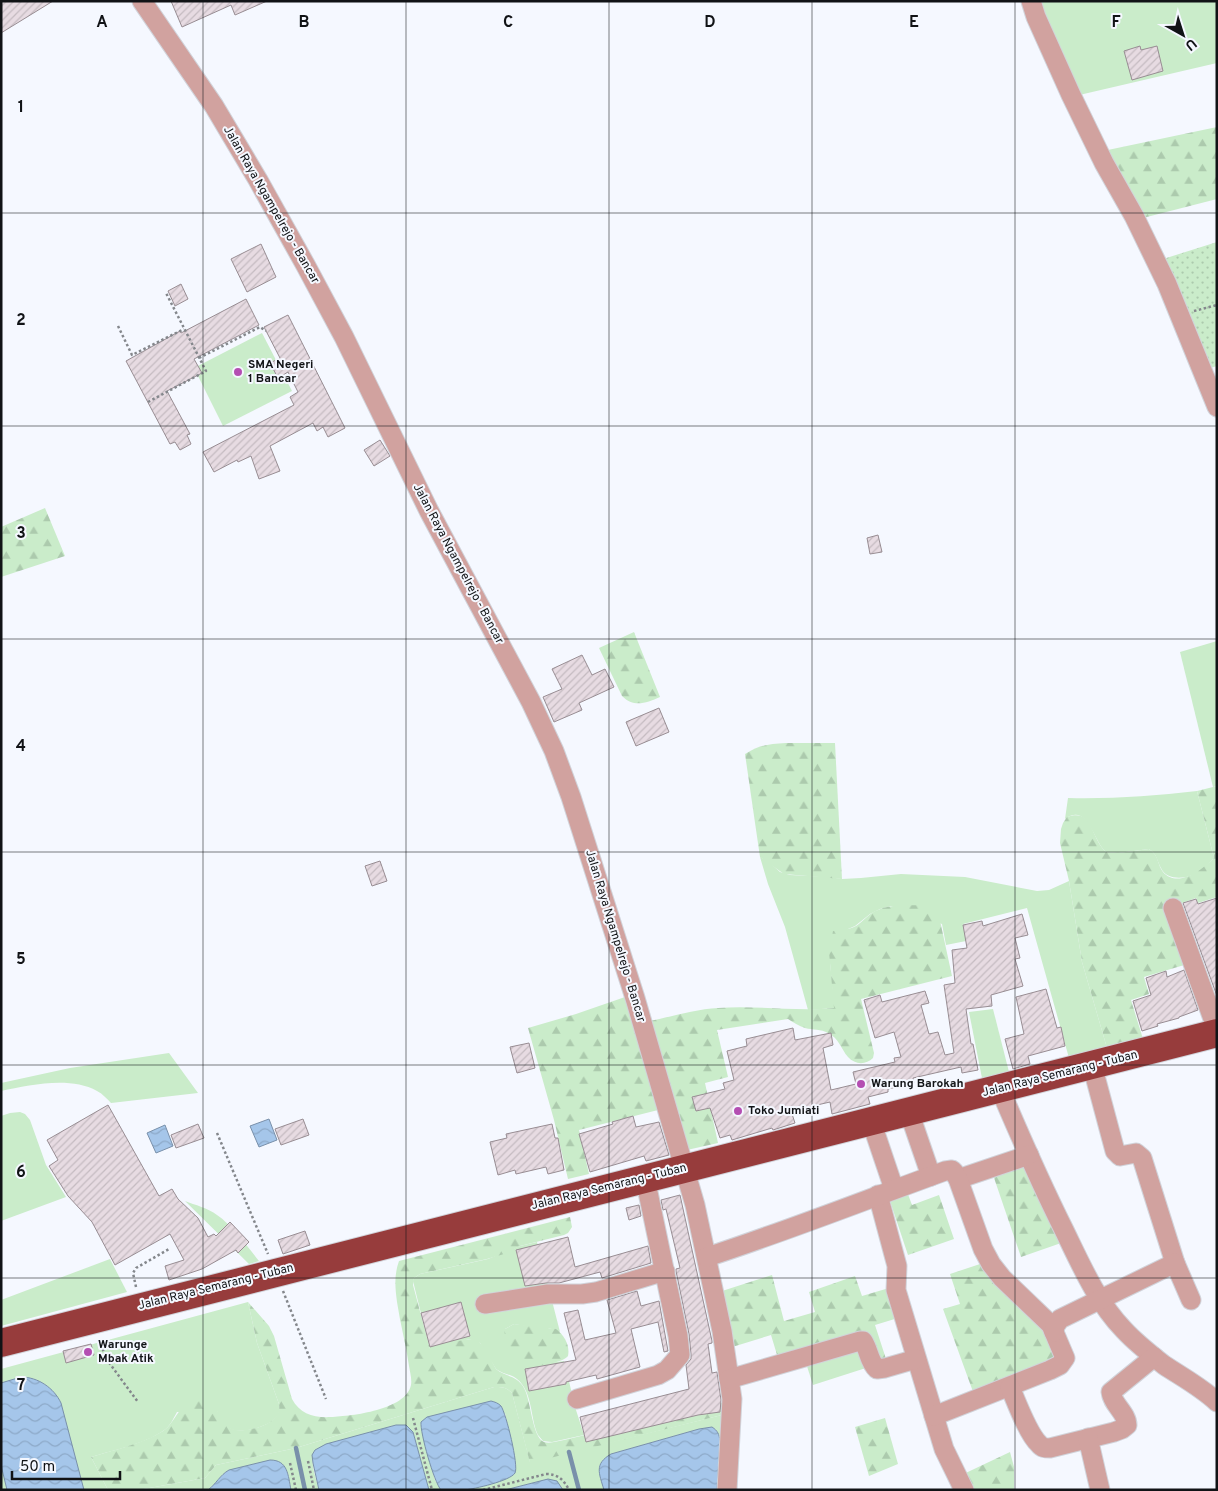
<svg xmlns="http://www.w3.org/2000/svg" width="1218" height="1491" font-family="Overpass,sans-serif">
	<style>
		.grass { fill: #caecca }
		.forest { fill: url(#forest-firs) }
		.garden { fill: url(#garden-dots) }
		.water { fill: url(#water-waves); stroke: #7990aa }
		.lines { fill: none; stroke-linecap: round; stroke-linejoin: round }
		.stream { stroke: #7990aa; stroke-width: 4.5 }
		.building { fill: url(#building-hatch); stroke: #988d93 }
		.minor-casing { stroke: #d1d3da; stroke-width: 21 }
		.highway-casing { stroke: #d1d3da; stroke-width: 30 }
		.path { stroke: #84878c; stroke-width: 2.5; stroke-dasharray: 2.5 2.5; stroke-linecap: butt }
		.minor { stroke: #d1a29f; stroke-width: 19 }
		.highway { stroke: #973c3c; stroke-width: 28 }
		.grid { fill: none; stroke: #111316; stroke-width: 1; stroke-opacity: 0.55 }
		.poi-dot { fill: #b44eb2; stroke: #f5f8ff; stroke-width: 2 }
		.labels { text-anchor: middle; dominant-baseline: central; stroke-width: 4; stroke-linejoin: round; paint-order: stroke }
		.street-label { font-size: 12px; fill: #111316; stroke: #f5f8ff }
		.poi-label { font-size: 12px; font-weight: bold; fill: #111316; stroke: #f5f8ff; text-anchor: start }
		.grid-label { font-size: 16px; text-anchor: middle; font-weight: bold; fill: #111316; stroke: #f5f8ff; stroke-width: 4; stroke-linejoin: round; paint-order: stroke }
	</style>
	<defs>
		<pattern id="forest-firs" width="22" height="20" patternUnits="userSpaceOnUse" patternTransform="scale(1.25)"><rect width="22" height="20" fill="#caecca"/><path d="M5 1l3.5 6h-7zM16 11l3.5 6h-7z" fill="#accaad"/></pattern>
		<pattern id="garden-dots" width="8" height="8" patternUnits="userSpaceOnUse" patternTransform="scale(1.25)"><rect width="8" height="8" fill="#caecca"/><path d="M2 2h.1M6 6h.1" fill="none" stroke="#accaad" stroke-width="1.8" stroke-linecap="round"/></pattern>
		<pattern id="water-waves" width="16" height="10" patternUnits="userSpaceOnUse" patternTransform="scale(1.25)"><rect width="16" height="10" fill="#a5c6ea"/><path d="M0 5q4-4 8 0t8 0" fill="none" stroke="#8da9c8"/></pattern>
		<pattern id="building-hatch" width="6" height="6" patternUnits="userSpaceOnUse" patternTransform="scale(1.25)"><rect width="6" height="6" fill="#e7dbe2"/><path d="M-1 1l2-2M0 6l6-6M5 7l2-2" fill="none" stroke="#c5bbc1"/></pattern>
	</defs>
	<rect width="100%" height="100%" fill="#f5f8ff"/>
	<!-- grass -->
	<g class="grass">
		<polygon points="1036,1 1217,1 1217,63 1075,96"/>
		<polygon points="262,333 292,391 223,426 194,368"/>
		<polygon points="1217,641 1217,786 1213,787 1180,652"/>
		<path d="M 1197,791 L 1214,858 C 1208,864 1201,872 1193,875 C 1183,879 1166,880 1161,868 C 1157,861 1157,854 1149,849 L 1118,853 L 1106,852 C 1093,841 1088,802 1065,819 L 1068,798 C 1111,799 1154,796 1197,791 Z"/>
		<polygon points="760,857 769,862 780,872 790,875 829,877 842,879 861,878 901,874 965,877 1037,891 1049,890 1069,881 1082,962 1107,1048 1069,1058 1027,908 963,924 966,941 946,945 942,924 891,906 880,909 870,914 855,926 848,929 830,963 835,1008 808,1010 785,927 768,884"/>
		<polygon points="993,1009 1009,1072 982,1078 969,1012"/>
		<path d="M 169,1053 L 198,1093 L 111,1103 C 107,1099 103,1094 97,1091 C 70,1076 30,1085 1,1091 L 1,1083 L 70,1068 Z"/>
		<polygon points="20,1112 25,1114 30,1120 46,1165 66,1197 1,1221 1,1116 10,1113"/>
		<path d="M 185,1201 C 195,1205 208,1208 217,1215 C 232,1225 247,1246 259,1261 L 249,1264 Z"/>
		<path d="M 537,1242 L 560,1332 L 549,1328 L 536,1328 L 514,1324 L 505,1329 L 534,1365 L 564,1361 L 576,1410 L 584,1435 L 552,1442 L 543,1441 L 538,1435 C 530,1418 533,1392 517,1379 C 511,1374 502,1374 496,1369 L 480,1343 L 469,1339 L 430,1350 L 413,1281 L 414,1278 L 420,1274 L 488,1259 L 520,1246 Z"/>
		<polygon points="110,1259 127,1292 1,1326 1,1300"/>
		<path d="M 248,1302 L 257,1343 L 279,1404 C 279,1407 280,1412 278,1415 C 272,1426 243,1434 231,1429 C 223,1426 220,1418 217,1411 L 177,1412 C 173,1419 170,1427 163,1431 C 144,1444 114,1450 91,1457 L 108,1490 L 1,1490 L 1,1369 Z"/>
		<polygon points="861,1342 869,1367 813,1385 805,1360"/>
		<path d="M 494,1387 C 502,1387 506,1387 512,1393 L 530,1462 L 726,1414 L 722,1490 L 717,1490 L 720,1441 C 719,1434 718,1431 712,1427 L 699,1429 L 611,1454 C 594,1464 599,1473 604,1490 L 563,1490 L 560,1486 L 548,1479 L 505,1490 L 466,1490 L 500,1481 L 516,1467 L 505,1413 L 421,1426 L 435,1480 L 441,1490 L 429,1490 L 413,1432 L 406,1425 L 396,1425 L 315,1450 C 309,1462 316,1477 319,1490 L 291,1490 L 288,1473 L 229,1470 C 220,1475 216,1484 208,1490 L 138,1490 L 205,1478 L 216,1465 L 296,1448 Z"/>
	</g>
	<!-- forest -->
	<g class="forest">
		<polygon points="1217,127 1217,199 1139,219 1103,151"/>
		<polygon points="45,508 65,556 1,577 1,527"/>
		<path d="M 634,632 L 660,697 C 646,703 634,708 622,696 L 599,648 Z"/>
		<path d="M 786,743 L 835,743 L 842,879 L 784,874 L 760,857 L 745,754 C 760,745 768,744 786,743 Z"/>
		<path d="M 1217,786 L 1217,897 L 1198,903 L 1196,898 L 1171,907 L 1191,963 L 1144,977 L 1149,994 L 1131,1000 L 1143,1039 L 1107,1048 L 1082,962 L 1069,881 L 1060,843 L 1061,829 L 1063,823 L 1067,817 C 1094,808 1090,838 1106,852 L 1118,853 L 1149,849 C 1159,855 1157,864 1163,872 C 1178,889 1203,869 1214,858 L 1197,791 Z"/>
		<path d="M 921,905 C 930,907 935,908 939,916 L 952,976 L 861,999 L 874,1053 L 873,1058 C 866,1065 855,1065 848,1057 C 841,1049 839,1038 828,1033 C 821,1029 813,1030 805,1028 C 799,1026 793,1022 788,1019 L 717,1030 L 728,1077 L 705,1083 L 718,1143 L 687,1150 L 649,1021 C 671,1017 696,1009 718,1008 C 757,1005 796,1012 834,1008 L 829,952 L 833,931 C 841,930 849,930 856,926 C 864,921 869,913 878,910 C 891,904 907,906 921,905 Z"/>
		<polygon points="625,997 662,1109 579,1130 589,1174 568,1179 554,1120 528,1028 576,1014"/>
		<polygon points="1027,1161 1064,1242 1021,1257 992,1172"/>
		<polygon points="906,1189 912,1205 939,1195 954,1239 908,1255 888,1195"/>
		<path d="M 570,1217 L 572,1227 L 568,1233 L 564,1235 L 520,1246 L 504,1254 L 487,1259 L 420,1274 L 414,1278 L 413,1285 L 430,1349 C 439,1347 468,1336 476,1340 C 485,1345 491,1360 496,1369 C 505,1377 517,1375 524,1388 C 531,1400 532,1437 544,1442 C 550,1444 558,1441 564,1440 L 725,1402 L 726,1414 L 530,1463 L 512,1393 C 506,1387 502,1387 494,1387 L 296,1448 L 216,1465 L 205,1478 L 138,1490 L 108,1490 L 91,1457 C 113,1450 143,1444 163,1431 C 177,1422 180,1397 202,1400 C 225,1402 215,1434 245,1430 C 254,1429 262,1427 270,1422 C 277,1417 280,1413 279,1404 L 257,1343 L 248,1302 L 269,1326 L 274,1336 L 292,1399 C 300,1414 314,1418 331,1417 C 352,1416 406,1410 411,1385 C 412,1379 410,1372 409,1366 C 406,1344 400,1323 397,1302 C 395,1287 394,1275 399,1261 Z"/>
		<polygon points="989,1261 1064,1354 976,1400 943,1309 960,1304 950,1274"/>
		<polygon points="772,1275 784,1321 815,1312 809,1292 855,1276 862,1296 889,1288 898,1318 875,1325 887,1362 869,1367 861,1343 781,1368 771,1335 729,1348 719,1292"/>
		<path d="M 514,1324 L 556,1329 C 565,1336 570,1346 568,1356 C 563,1363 535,1367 526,1365 C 515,1362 502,1341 505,1329 Z"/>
		<polygon points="885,1418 898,1464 869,1476 855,1427"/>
		<polygon points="1010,1452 1014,1467 1014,1490 958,1490 953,1479"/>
	</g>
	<!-- garden -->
	<polygon class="garden" points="1217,242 1217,366 1207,369 1160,260"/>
	<!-- water -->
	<g class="water">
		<polygon points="269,1119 277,1140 259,1147 250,1126"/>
		<polygon points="165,1125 173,1146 156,1153 147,1133"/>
		<path d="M 21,1377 C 38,1377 54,1388 61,1403 L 84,1490 L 7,1490 L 1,1465 L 1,1383 Z"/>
		<path d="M 491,1401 C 495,1402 498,1403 501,1406 C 506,1413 519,1466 515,1473 C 510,1481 474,1489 464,1490 C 457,1490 449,1490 441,1490 C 434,1482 420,1433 421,1422 L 427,1417 Z"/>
		<polygon points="396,1425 406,1425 413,1432 429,1490 319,1490 313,1463 312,1455 315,1450 326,1444"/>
		<path d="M 712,1427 C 718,1431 719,1434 720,1441 L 717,1490 L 604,1490 C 599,1473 594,1464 611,1454 L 699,1429 Z"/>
		<path d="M 270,1460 C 288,1460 288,1475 291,1490 L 208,1490 C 216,1484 220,1475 229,1470 Z"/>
		<polygon points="548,1479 557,1481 563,1490 505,1490"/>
	</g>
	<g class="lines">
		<!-- stream -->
		<g class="stream">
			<polyline points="296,1448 305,1490"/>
			<polyline points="569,1452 579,1490"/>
		</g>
	</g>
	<!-- building -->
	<g class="building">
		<polygon points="1,1 53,1 1,33"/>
		<polygon points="171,1 267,1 235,15 231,5 182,27"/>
		<polygon points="1140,46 1141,50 1157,46 1163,71 1132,80 1124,51"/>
		<polygon points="261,244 276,277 247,292 231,259"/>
		<polygon points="181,284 188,299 175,306 168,291"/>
		<polygon points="246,299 259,325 194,359 202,373 167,391 190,434 187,435 191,444 180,450 175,442 170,444 126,361 180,331 181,333"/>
		<polygon points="288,315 345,428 328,437 323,427 317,431 313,423 270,446 280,471 259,479 251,456 238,462 237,460 214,472 203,452 294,405 290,397 298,392 288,372 278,378 270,363 280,358 264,327"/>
		<polygon points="380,440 390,456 374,466 364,450"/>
		<polygon points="878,535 882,552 870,554 867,538"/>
		<polygon points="582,655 592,675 605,669 614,687 579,703 582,710 554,722 543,697 562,689 552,669"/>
		<polygon points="659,708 669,732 636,746 626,722"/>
		<polygon points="380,861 387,881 372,886 365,866"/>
		<polygon points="1217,898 1217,996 1183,903 1196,899 1198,904"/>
		<polygon points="1022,914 1028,935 1015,938 1020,958 1015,959 1023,986 991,995 992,1006 966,1009 971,1044 973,1044 978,1070 962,1073 961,1067 913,1078 914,1083 888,1089 888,1092 868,1097 870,1104 832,1114 830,1102 791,1111 795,1123 773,1130 772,1128 732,1140 730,1135 720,1138 710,1108 696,1111 692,1097 725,1089 723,1083 734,1080 727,1051 747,1046 746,1039 793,1028 795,1040 831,1033 833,1045 823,1048 831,1090 856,1084 853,1072 895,1062 894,1058 901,1057 894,1032 875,1038 864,1000 880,995 882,1002 925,991 929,1003 921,1005 929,1034 938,1032 945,1055 954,1053 944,985 955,983 952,950 967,948 963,925 982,921 983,926"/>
		<polygon points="1184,970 1198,1010 1179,1017 1179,1018 1157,1024 1158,1026 1142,1031 1133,1001 1151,995 1146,978 1166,971 1167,977"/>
		<polygon points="1046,989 1057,1028 1061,1027 1065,1046 1028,1056 1030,1064 1013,1069 1005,1039 1024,1034 1016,997"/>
		<polygon points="529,1043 535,1068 517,1073 510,1047"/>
		<polygon points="108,1105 159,1196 172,1189 178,1199 198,1218 208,1237 214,1234 216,1236 230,1222 249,1242 238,1253 236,1250 202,1269 169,1280 165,1266 184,1260 170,1234 115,1265 92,1222 68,1196 49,1166 58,1160 47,1140"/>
		<polygon points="633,1116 636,1127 659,1122 669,1155 646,1161 644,1156 590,1172 579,1134 613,1124 612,1122"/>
		<polygon points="303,1119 309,1135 281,1145 275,1129"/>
		<polygon points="198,1124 204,1138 176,1148 171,1135"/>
		<polygon points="552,1124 555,1138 558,1138 564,1170 548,1174 546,1167 516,1174 515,1170 498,1175 490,1142 507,1138 506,1134"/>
		<polygon points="680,1195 712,1341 712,1343 708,1344 712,1373 717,1372 721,1400 720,1412 698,1415 586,1442 580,1417 689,1389 686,1365 691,1359 691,1354 689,1334 676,1271 676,1269 680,1268 666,1209 663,1210 661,1200"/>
		<polygon points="639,1205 641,1216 629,1220 626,1208"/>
		<polygon points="305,1231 310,1245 283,1254 278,1240"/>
		<polygon points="568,1237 575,1267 648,1246 651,1263 602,1278 600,1272 559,1283 546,1283 525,1286 516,1250"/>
		<polygon points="637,1291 641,1306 659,1301 668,1351 664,1352 658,1322 631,1329 640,1367 597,1379 596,1375 566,1382 566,1384 529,1391 525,1369 576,1360 564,1313 578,1310 585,1340 616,1333 607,1300"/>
		<polygon points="461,1302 470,1336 430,1347 421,1313"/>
		<polygon points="91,1344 94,1355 66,1363 63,1351"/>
	</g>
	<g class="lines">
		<defs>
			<g id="minor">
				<polyline points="142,1 214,106 258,180 306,266 344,337 429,511 531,702 554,751 571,797 635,998 695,1205 722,1331 732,1399 727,1490"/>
				<polyline points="1031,1 1036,17 1071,95 1104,163 1134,216 1167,284 1217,407"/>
				<polyline points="1173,908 1217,1030"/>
				<polyline points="1092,1065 1115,1151 1120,1156 1136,1153 1142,1158 1175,1263 1191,1300"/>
				<path d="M 1000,1089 C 1020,1136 1041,1184 1064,1230 C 1081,1265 1097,1302 1124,1330 C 1136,1343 1150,1354 1164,1365 C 1182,1377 1201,1387 1217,1402"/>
				<polyline points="909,1112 931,1176"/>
				<polyline points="871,1121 894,1189"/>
				<polyline points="958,1179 1029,1155"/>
				<polyline points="878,1195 897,1266 896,1290 944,1449 964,1490"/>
				<path d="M 707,1257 C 787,1231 865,1200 945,1171 L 952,1170 L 954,1172 L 958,1179 L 983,1249 L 991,1264 L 1002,1278 L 1051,1325 L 1065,1358 L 1060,1365 L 1050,1370 L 934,1416"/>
				<polyline points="485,1304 548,1294 582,1294 596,1292 665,1271"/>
				<polyline points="1054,1332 1055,1326 1060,1319 1175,1263"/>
				<path d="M 729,1379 L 860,1341 L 863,1341 C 869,1350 869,1362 877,1369 L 885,1368 L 916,1359"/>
				<path d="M 1010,1387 C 1016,1401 1028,1434 1039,1444 C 1042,1448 1045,1448 1050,1448 L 1114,1432 L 1122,1429 L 1127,1425 C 1127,1413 1112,1404 1111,1392 L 1154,1357"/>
				<polyline points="577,1399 658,1375 667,1370 680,1355 678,1336 645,1178"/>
				<polyline points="1088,1438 1100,1490"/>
			</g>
			<polyline id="highway" points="1,1343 1217,1033"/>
		</defs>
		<!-- minor casing -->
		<use href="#minor" class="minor-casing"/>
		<!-- highway casing -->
		<use href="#highway" class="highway-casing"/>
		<!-- path -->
		<g class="path">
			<polyline points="1194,311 1217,305"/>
			<polyline points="118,326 132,355 184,329"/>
			<polyline points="199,358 260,327 266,331"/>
			<polyline points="148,402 206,371 166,293"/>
			<polyline points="217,1133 268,1254"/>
			<polyline points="136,1287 133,1273 136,1268 169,1249"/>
			<polyline points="283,1291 326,1399"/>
			<polyline points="98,1340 110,1364 138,1402"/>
			<polyline points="413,1418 432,1490"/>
			<polyline points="308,1461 314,1490"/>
			<polyline points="290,1463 296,1490"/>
			<path d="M 483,1490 L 546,1474 C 558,1474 564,1480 569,1490"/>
		</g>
		<!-- minor -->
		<use href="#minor" class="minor"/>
		<!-- highway -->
		<use href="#highway" class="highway"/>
	</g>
	<!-- grid -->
	<path class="grid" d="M 203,1 L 203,1490M 406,1 L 406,1490M 609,1 L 609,1490M 812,1 L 812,1490M 1015,1 L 1015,1490M 1,213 L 1217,213M 1,426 L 1217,426M 1,639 L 1217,639M 1,852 L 1217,852M 1,1065 L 1217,1065M 1,1278 L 1217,1278"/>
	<!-- markers -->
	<g class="poi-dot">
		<circle cx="238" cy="372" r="5"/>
		<circle cx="861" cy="1084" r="5"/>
		<circle cx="738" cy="1111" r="5"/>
		<circle cx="88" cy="1352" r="5"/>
	</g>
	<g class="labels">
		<!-- street labels -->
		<g class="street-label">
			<text transform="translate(271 205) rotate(60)">Jalan Raya Ngampelrejo - Bancar</text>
			<text transform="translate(458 564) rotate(62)">Jalan Raya Ngampelrejo - Bancar</text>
			<text transform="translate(615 936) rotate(73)">Jalan Raya Ngampelrejo - Bancar</text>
			<text transform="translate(1060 1074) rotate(-14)">Jalan Raya Semarang - Tuban</text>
			<text transform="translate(609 1187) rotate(-14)">Jalan Raya Semarang - Tuban</text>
			<text transform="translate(216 1287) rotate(-14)">Jalan Raya Semarang - Tuban</text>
		</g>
		<!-- poi labels -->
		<g class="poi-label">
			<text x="248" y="365">SMA Negeri<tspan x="248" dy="14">1 Bancar</tspan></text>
			<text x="871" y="1084">Warung Barokah</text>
			<text x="748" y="1111">Toko Jumiati</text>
			<text x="98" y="1345">Warunge<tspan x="98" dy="14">Mbak Atik</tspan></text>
		</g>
	</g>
	<g class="grid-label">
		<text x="102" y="27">A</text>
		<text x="304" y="27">B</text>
		<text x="508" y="27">C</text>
		<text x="710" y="27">D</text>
		<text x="914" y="27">E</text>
		<text x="1116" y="27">F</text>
		<text x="21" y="112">1</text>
		<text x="21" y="325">2</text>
		<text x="21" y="538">3</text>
		<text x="21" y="751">4</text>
		<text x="21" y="964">5</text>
		<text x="21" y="1177">6</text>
		<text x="21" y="1390">7</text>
	</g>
	<!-- border -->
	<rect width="1218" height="1491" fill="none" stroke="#111316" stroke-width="5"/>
	<!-- north arrow -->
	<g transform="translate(1183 35) rotate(141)" stroke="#f5f8ff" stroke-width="4" paint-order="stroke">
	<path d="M0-4L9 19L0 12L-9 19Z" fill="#111316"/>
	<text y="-8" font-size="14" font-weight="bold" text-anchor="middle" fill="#111316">U</text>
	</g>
	<!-- scale -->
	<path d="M12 1471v8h108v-8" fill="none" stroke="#111316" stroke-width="2.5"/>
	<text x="20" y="1471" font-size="15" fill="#111316" stroke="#f5f8ff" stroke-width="4" paint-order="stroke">50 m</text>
</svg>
